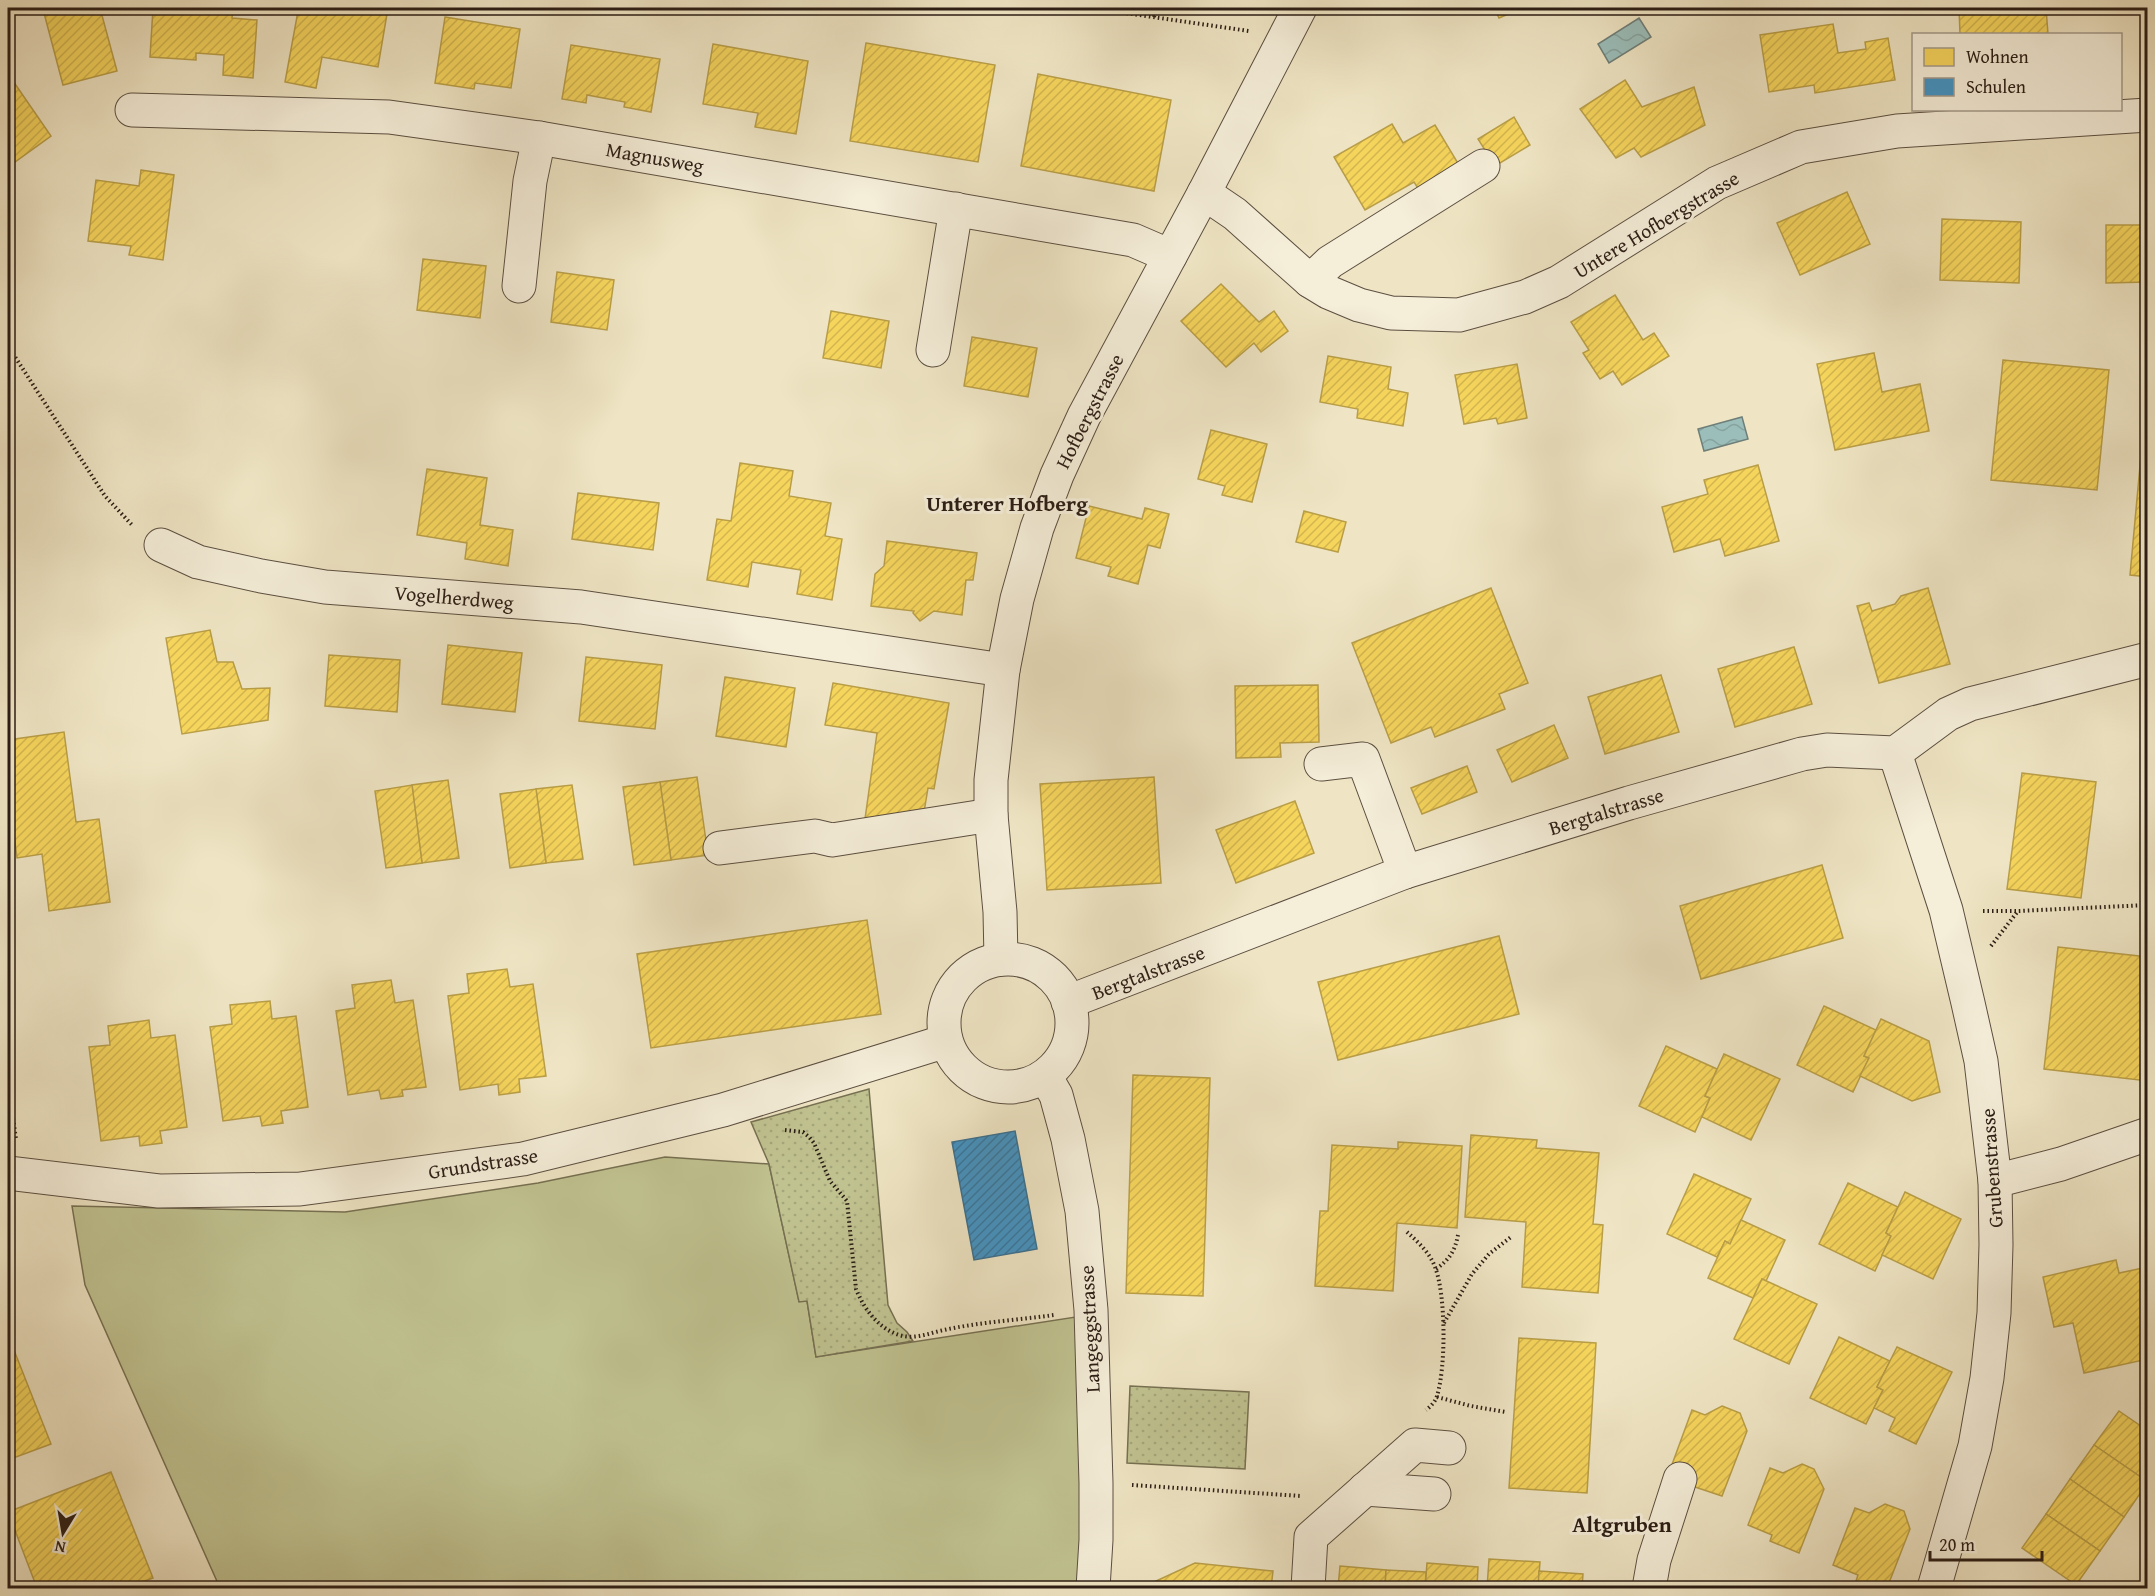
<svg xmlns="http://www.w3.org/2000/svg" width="2155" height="1596" font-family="'Gentium Book Plus',serif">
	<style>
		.grass { fill: #c0c290; stroke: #767052; stroke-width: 1.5 }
		.park { fill: url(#park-dots); stroke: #767052; stroke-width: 1.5 }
		.water { fill: url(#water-waves); stroke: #6e7e78; stroke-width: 1.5 }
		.homes { fill: url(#homes-hatch); stroke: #b99e47; stroke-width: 1.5 }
		.schools { fill: url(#schools-hatch); stroke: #3c708f; stroke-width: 1.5 }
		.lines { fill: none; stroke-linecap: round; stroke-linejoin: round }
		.minor-casing { stroke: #5c4f41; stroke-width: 35 }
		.path { stroke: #2b1d15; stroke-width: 4; stroke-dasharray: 1.5 3; stroke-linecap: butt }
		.minor { stroke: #f5eed9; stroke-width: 33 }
		.labels { text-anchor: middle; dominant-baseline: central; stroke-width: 6; stroke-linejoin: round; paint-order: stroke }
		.street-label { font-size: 20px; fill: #2b1d15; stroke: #f5eed9 }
		.quarter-label { font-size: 22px; font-weight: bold; fill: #2b1d15; stroke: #f5eed9 }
	</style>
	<defs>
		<pattern id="park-dots" width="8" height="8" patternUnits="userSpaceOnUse" patternTransform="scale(1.5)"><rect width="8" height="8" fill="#c0c290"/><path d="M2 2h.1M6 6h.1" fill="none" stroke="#a5a67b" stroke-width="1.8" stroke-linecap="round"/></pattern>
		<pattern id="water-waves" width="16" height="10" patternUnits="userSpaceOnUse" patternTransform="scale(1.5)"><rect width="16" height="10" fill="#9bbeba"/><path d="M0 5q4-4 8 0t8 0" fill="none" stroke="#86a39f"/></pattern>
		<pattern id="homes-hatch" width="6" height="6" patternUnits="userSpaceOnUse" patternTransform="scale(1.5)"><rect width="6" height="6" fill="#f6d55c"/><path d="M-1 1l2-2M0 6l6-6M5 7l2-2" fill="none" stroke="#d3b64f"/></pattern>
		<pattern id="schools-hatch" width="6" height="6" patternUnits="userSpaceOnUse" patternTransform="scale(1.5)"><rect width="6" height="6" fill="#4393c3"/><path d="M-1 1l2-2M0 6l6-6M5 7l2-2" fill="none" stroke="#38779d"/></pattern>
	</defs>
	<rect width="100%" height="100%" fill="#efe5c4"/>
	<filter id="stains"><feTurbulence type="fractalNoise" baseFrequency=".00333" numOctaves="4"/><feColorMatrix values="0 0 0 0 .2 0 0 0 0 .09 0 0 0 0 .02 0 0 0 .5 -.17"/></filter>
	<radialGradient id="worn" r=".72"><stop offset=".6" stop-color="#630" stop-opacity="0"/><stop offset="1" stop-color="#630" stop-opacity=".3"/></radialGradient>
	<!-- grass -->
	<polygon class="grass" points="665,1157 769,1164 799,1301 807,1301 816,1357 1082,1316 1081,1588 220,1588 85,1285 72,1206 345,1212 538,1183"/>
	<!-- park -->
	<g class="park">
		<polygon points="869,1089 888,1305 897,1323 907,1332 913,1341 816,1357 807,1301 799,1302 769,1164 751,1122"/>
		<polygon points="1130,1386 1249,1392 1245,1469 1127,1463"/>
	</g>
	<!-- water -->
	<g class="water">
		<polygon points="1639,18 1651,37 1609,63 1598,44"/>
		<polygon points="1742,417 1748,439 1704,451 1698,429"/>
	</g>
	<!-- homes -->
	<g class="homes">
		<polygon points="65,8 100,8 117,71 63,85 44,13"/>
		<polygon points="153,8 233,8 232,18 257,20 253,78 223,75 224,55 196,53 196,60 150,57"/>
		<polygon points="312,8 388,8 378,67 322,57 316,88 285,82 298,11 311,13"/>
		<polygon points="1494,8 1523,8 1499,18"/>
		<polygon points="1959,8 2014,8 2014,10 2046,8 2048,34 1960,34"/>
		<polygon points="445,17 520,29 511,88 475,83 474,89 435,83"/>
		<polygon points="1833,24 1838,53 1866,49 1865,42 1888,38 1895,80 1815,93 1814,85 1769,92 1760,35"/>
		<polygon points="866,43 995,65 978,162 850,141"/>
		<polygon points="713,44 808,61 796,134 755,127 758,113 703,104"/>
		<polygon points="571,45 660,59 651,112 624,107 625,102 587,95 586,103 562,99"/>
		<polygon points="1038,74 1171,100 1154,191 1021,166"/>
		<polygon points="11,78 51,136 8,167 8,80"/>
		<polygon points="1625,80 1642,107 1694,87 1705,125 1641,157 1634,148 1616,158 1580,109"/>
		<polygon points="1514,117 1530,145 1495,166 1478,139"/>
		<polygon points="1392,124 1403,143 1435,125 1462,170 1421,193 1414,182 1365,210 1334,157"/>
		<polygon points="141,170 174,175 163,260 129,255 131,246 88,241 96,180 139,186"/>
		<polygon points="1847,192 1870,244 1800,275 1777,223"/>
		<polygon points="1942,219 2021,222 2019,283 1940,280"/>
		<polygon points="2106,225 2148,225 2148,282 2106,283"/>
		<polygon points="423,259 486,266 480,318 417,310"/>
		<polygon points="557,272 614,280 607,330 551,322"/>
		<polygon points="1221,284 1259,322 1274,311 1288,331 1261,352 1254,343 1226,367 1181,321"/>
		<polygon points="1615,295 1643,340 1654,333 1669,356 1622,385 1613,371 1600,379 1583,353 1589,350 1571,322"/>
		<polygon points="831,311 889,321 881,368 823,358"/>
		<polygon points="972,337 1037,348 1028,397 964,386"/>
		<polygon points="1874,353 1882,392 1920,384 1929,431 1835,450 1817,364"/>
		<polygon points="1328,356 1391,367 1388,389 1408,393 1403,426 1357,418 1358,409 1320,402"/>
		<polygon points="2003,360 2109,370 2097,490 1991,480"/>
		<polygon points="1517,364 1527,418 1498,424 1496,418 1464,424 1455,375"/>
		<polygon points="1211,430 1267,444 1252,502 1222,495 1225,486 1198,479"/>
		<polygon points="2141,455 2148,456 2148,577 2130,575"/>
		<polygon points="740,463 793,471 789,496 831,503 825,536 842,539 832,600 797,594 801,570 752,562 748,587 707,580 717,519 731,521"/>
		<polygon points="1758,465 1779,541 1725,556 1720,539 1674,552 1662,507 1708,494 1704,480"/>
		<polygon points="427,469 487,478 480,525 513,530 508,566 465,559 467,543 417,535"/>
		<polygon points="578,493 659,503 653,550 572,539"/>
		<polygon points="1089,506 1142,519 1145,508 1169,514 1160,548 1148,545 1138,584 1108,576 1111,567 1076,558"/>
		<polygon points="1304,511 1346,522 1338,552 1296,542"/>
		<polygon points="887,541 977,553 973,580 966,580 962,615 934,611 920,621 913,613 914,611 871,606 875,574 884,566"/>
		<polygon points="1491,588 1528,683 1499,694 1505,709 1435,737 1431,727 1391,743 1352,643"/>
		<polygon points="1928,588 1950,664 1879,683 1857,606 1869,603 1872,611 1895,604 1901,596"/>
		<polygon points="210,630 217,662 233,662 242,689 270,688 268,720 182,734 166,638"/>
		<polygon points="448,645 522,653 515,712 442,704"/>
		<polygon points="1794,647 1812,704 1735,727 1718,669"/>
		<polygon points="329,655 400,660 397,712 325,706"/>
		<polygon points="586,657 662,665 655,729 579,721"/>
		<polygon points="1661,675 1679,732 1605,754 1588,697"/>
		<polygon points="725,677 795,688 786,747 716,736"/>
		<polygon points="833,683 949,703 934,789 928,788 924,812 865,819 877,733 825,725"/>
		<polygon points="1318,685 1319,742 1280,743 1281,757 1236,758 1235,686"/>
		<polygon points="1554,725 1568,758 1512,782 1497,750"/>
		<polygon points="64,732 76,822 99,819 110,902 49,911 42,854 17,858 8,786 8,740"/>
		<polygon points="1467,766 1477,792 1422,814 1411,788"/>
		<polygon points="2022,773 2096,782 2081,898 2007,889"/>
		<polygon points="697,777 708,855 671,860 660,782"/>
		<polygon points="1154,777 1161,883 1047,890 1040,784"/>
		<polygon points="448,780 459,858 422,863 412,785"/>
		<polygon points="660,782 671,860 634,865 623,787"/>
		<polygon points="412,785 422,863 386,868 375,791"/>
		<polygon points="572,785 583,859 546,863 536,789"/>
		<polygon points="536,789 546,863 510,868 500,794"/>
		<polygon points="1295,801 1314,853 1236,883 1216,830"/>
		<polygon points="1822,865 1843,938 1701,979 1680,906"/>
		<polygon points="867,920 881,1014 651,1048 637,954"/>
		<polygon points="1499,936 1519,1014 1338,1060 1318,982"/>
		<polygon points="2058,947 2148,957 2148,1081 2044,1069"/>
		<polygon points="507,969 510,987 533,984 546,1076 519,1079 520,1092 499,1095 498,1084 460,1090 448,996 469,993 467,974"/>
		<polygon points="391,980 395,1003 413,1000 426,1087 402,1090 403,1096 381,1099 379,1090 348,1095 336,1011 355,1008 352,985"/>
		<polygon points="270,1001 272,1019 296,1016 308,1107 281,1111 283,1123 262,1126 260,1116 223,1121 210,1027 232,1024 230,1005"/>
		<polygon points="1824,1006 1876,1030 1864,1056 1869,1058 1853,1092 1797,1065"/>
		<polygon points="1881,1019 1929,1041 1940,1092 1912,1101 1860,1076 1869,1058 1864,1056"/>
		<polygon points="149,1020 151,1038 175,1035 187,1127 160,1131 162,1143 140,1146 139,1136 101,1141 89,1047 110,1045 108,1026"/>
		<polygon points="1666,1046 1717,1069 1705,1096 1710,1098 1695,1132 1639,1106"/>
		<polygon points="1724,1054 1780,1079 1751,1140 1702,1117 1710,1098 1705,1096"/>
		<polygon points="1133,1075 1210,1078 1203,1296 1126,1293"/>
		<polygon points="1471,1135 1537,1140 1536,1148 1599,1153 1593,1224 1603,1225 1598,1293 1522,1287 1526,1222 1465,1217"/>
		<polygon points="1398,1142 1462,1146 1457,1228 1397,1223 1393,1291 1315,1286 1320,1211 1328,1211 1332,1145 1398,1149"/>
		<polygon points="1694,1174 1751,1199 1730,1244 1725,1241 1717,1257 1667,1234"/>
		<polygon points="1848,1183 1898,1207 1886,1233 1891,1236 1875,1271 1819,1244"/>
		<polygon points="1905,1192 1961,1219 1933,1279 1882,1255 1891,1236 1886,1233"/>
		<polygon points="1741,1220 1785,1240 1766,1281 1762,1279 1753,1298 1708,1278 1725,1241 1730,1244"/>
		<polygon points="2116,1260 2119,1273 2148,1267 2148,1359 2084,1373 2073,1323 2054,1327 2043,1277"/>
		<polygon points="1762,1279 1817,1304 1789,1364 1734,1339"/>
		<polygon points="1839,1337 1890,1361 1877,1387 1883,1390 1866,1424 1810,1398"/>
		<polygon points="1519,1338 1596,1343 1587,1493 1509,1488"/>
		<polygon points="10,1340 51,1444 8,1460 8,1341"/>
		<polygon points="1897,1347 1952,1372 1916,1444 1889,1431 1895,1418 1874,1408 1883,1390 1877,1387"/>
		<polygon points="1722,1406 1740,1413 1747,1431 1722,1496 1692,1486 1670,1470 1692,1410 1705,1415"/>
		<polygon points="2119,1411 2148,1431 2148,1482 2094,1445"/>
		<polygon points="2094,1445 2148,1482 2124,1517 2070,1479"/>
		<polygon points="1802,1464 1814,1469 1824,1489 1799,1553 1770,1541 1772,1535 1748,1525 1770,1468 1783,1473"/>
		<polygon points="111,1472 153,1578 125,1588 37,1588 8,1512"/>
		<polygon points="2070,1479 2124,1517 2100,1551 2046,1514"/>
		<polygon points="1885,1504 1904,1511 1910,1529 1887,1588 1874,1588 1856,1581 1858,1575 1833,1565 1855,1508 1869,1513"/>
		<polygon points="2046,1514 2100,1551 2076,1585 2022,1548"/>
		<polygon points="1489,1559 1540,1562 1538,1588 1487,1588"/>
		<polygon points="1195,1563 1273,1571 1271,1588 1141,1588"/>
		<polygon points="1427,1563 1478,1567 1477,1588 1425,1588"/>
		<polygon points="1340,1566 1386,1570 1385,1588 1338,1588"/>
		<polygon points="1386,1570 1426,1572 1425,1588 1385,1588"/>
		<polygon points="1539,1571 1583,1574 1582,1588 1538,1588"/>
		<polygon points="1582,1582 1625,1585 1625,1588 1582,1588"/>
	</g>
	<!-- schools -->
	<polygon class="schools" points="1015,1131 1037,1249 974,1260 952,1142"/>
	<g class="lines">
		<defs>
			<g id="minor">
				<polyline points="132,110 389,117 539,138 1133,240 1170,256"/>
				<polyline points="1204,193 1235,214 1310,281 1328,292 1359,305 1391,313 1459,315 1525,297 1559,282 1717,183 1801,147 1897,131 2148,115"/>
				<polyline points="1310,281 1330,262 1483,166"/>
				<polyline points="519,286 530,181 539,138"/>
				<polyline points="933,350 956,209"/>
				<polyline points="161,545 198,562 261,576 325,587 581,607 1003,670"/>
				<polyline points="1895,753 1946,910 1968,1003 1981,1061 1995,1181 1996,1245 1994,1313 1987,1378 1975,1446 1934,1588"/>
				<polyline points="1321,764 1363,759 1405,872"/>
				<polyline points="720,848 815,836 832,840 991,815"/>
				<polyline points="1001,959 1000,912 991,815 991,780 1003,670 1017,599 1037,528 1057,475 1084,416 1204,193 1300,8"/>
				<circle cx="1008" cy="1023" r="64"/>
				<polyline points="1068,1002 1405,872 1629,803 1802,754 1827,750 1895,753 1948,714 1970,704 2148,659"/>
				<polyline points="1045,1076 1056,1095 1068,1139 1082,1211 1091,1310 1096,1483 1096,1540 1093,1588"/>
				<polyline points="8,1173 159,1191 300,1189 523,1159 723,1110 946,1041"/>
				<polyline points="1995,1181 2061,1164 2148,1134"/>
				<polyline points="1365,1489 1434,1494"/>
				<polyline points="1308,1588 1311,1537 1415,1445 1449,1448"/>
				<polyline points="1649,1588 1654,1560 1680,1479"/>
			</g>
		</defs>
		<!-- minor casing -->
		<use href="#minor" class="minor-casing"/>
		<!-- path -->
		<g class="path">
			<polyline points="1091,8 1249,31"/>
			<polyline points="1154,17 1156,8"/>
			<polyline points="8,346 105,496 133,526"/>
			<polyline points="1983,911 2017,911"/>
			<polyline points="1991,946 2018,911 2148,905"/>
			<polyline points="8,1083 16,1139"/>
			<path d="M 785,1130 L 803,1132 L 809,1137 L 814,1143 L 830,1181 L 847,1201 L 856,1289 C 864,1309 878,1328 899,1335 C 915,1340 929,1333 944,1330 C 980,1322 1018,1320 1054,1315"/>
			<path d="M 1407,1232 C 1418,1242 1430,1253 1435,1267 C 1446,1295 1446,1367 1437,1396 C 1435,1402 1431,1406 1426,1410"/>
			<path d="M 1436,1269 C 1449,1260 1455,1251 1458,1235"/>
			<polyline points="1444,1323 1472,1274 1489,1254 1511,1237"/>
			<polyline points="1437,1397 1471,1406 1506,1412"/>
			<polyline points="1132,1485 1301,1496"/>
			<polyline points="8,1580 10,1579"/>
		</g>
		<!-- minor -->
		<use href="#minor" class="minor"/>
	</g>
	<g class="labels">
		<!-- street labels -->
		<g class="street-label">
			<text transform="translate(655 157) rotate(10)">Magnusweg</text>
			<text transform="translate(1656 224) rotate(-31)">Untere Hofbergstrasse</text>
			<text transform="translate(1089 411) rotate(-63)">Hofbergstrasse</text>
			<text transform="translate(454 597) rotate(5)">Vogelherdweg</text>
			<text transform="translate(1606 811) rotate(-17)">Bergtalstrasse</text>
			<text transform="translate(1148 972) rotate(-21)">Bergtalstrasse</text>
			<text transform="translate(483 1163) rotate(-9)">Grundstrasse</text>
			<text transform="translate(1991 1168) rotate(-94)">Grubenstrasse</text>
			<text transform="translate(1089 1329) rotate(-93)">Langeggstrasse</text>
		</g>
		<!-- quarter labels -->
		<g class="quarter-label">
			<text x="1007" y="503">Unterer Hofberg</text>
			<text x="1622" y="1524">Altgruben</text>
		</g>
	</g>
	<!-- margin -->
	<rect width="2155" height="1596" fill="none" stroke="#efe5c4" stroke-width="30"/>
	<rect x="9" y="9" width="2137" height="1578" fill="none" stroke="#2b1d15" stroke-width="3"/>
	<rect x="15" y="15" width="2125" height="1566" fill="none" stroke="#2b1d15" stroke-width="1.5"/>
	<!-- legend -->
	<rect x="1912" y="33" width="210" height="78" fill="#f5eed9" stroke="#a49a8b" stroke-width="1.5"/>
	<rect x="1924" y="48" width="30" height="18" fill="#f6d55c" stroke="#a49a8b" stroke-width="1.5"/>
	<text x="1966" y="63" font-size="18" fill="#2b1d15">Wohnen</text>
	<rect x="1924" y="78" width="30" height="18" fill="#4393c3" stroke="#a49a8b" stroke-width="1.5"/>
	<text x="1966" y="93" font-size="18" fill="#2b1d15">Schulen</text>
	<!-- north arrow -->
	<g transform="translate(63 1533) rotate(191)" stroke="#f5eed9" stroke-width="4.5" paint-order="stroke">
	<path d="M0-4.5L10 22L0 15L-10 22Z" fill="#2b1d15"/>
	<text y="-9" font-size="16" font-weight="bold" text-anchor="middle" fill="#2b1d15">N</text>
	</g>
	<!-- scale -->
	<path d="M1930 1551v9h112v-9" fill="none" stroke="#2b1d15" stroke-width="3"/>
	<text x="1939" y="1551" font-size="18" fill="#2b1d15" stroke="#f5eed9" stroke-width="4.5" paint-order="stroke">20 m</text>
	<rect width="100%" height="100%" filter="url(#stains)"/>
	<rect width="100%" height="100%" fill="url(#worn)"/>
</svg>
